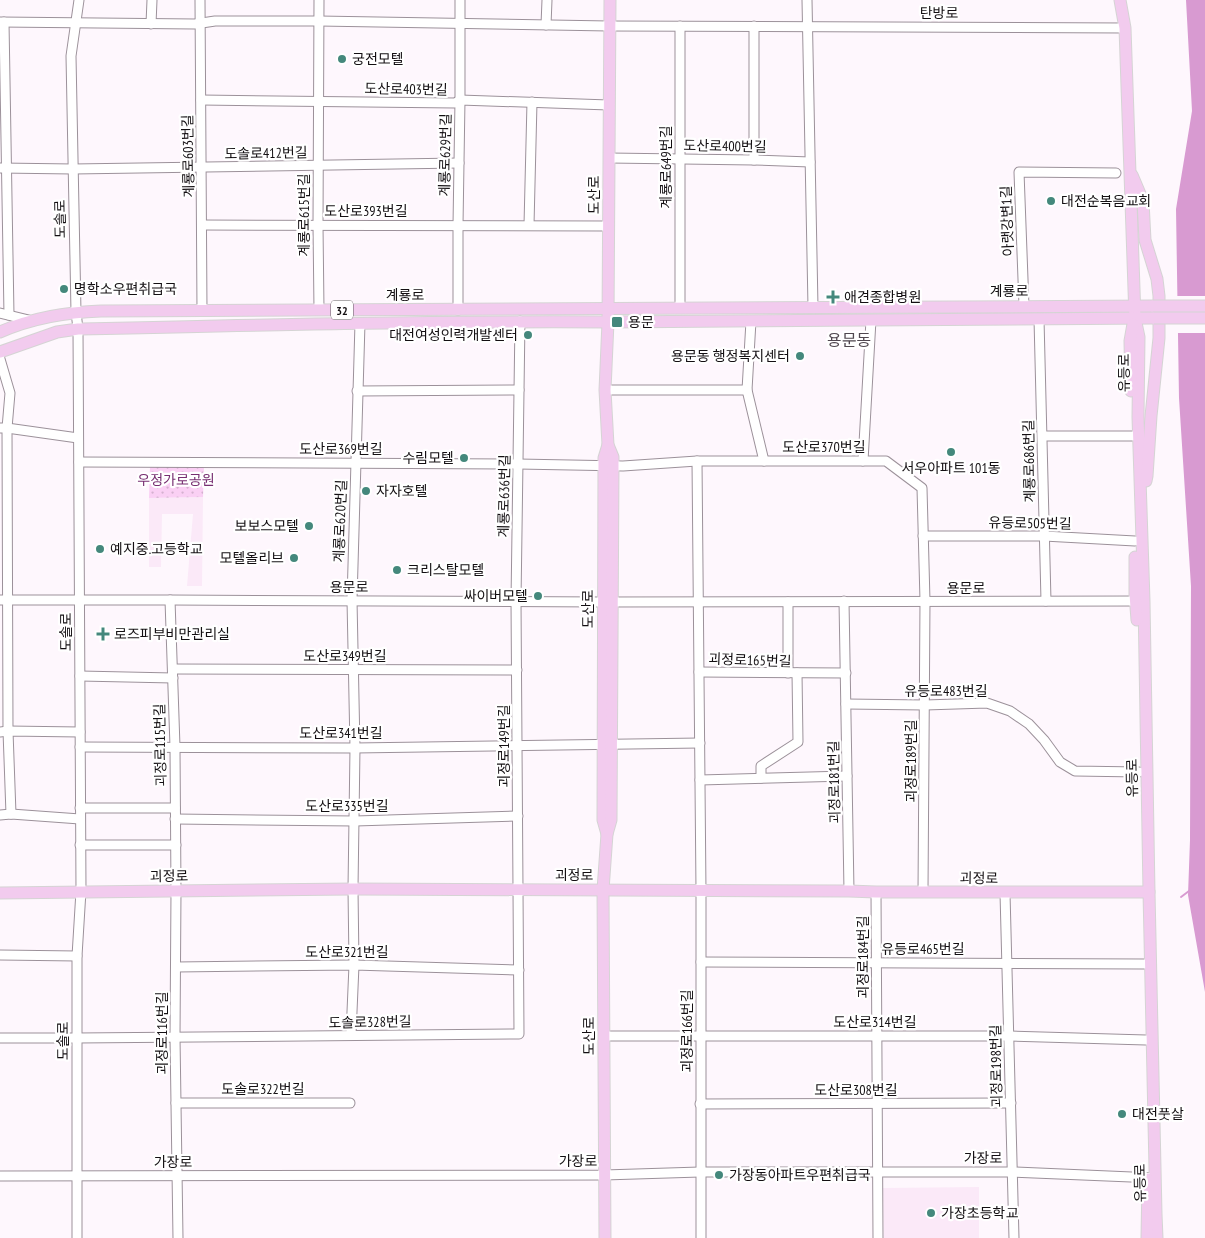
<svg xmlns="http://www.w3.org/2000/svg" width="1205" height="1238" font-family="'PT Sans Narrow','Noto Sans KR',sans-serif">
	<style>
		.built { fill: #fbe9f8 }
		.green { fill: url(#green-dots) }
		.water { fill: #d89ad1 }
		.pier { fill: #fef7fd }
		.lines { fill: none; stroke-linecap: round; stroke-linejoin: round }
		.stream { stroke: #d89ad1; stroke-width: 2 }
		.minor-casing { stroke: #9c919a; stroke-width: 11 }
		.major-casing { stroke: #d5d4d4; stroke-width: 13 }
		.minor { stroke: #fff; stroke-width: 9 }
		.major { stroke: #f2cbee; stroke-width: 11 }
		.major-bridge-casing { stroke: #d5d4d4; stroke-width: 13; stroke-linecap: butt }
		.major-bridge { stroke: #f2cbee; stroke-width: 11 }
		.poi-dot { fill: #44887c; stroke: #fff; stroke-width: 2 }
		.labels { text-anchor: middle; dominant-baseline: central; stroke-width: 4.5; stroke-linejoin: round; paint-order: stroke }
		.shield { fill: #fff; stroke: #5a5759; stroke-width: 1 }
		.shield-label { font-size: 12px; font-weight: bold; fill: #130f12 }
		.street-label { font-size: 14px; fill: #130f12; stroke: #fff }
		.poi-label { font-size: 14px; fill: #130f12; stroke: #fff; text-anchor: start }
		.park-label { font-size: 14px; fill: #772e71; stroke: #fff }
		.quarter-label { font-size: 16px; fill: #50474f; stroke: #fff }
	</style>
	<defs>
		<pattern id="green-dots" width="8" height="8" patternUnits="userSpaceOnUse" patternTransform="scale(1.25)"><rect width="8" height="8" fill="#fad0f4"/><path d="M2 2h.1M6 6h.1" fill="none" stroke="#d5b1d0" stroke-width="1.8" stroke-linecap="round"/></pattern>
	</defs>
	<rect width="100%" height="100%" fill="#fef7fd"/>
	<!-- built -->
	<g class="built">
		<polygon points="203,497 202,586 187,586 193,514 162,514 161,567 149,567 149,498"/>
		<polygon points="979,1187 979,1238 884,1238 883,1188"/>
	</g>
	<!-- green -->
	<polygon class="green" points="157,461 204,466 203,497 149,498 150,467"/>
	<!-- water -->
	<polygon class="water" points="1186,0 1205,0 1205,992 1188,895 1190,840 1191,586 1179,398 1176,209 1192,111"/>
	<!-- pier -->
	<rect class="pier" x="1175" y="296" width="30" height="37"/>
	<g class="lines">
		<!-- stream -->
		<polyline class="stream" points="1181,897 1189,891"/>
		<defs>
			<g id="minor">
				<polyline points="200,0 202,311"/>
				<polyline points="319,0 318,225 319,310"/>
				<polyline points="807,0 813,307"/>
				<polyline points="0,22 195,24 215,21 319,21 609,26 1125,28"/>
				<polyline points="4,22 9,315"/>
				<polyline points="151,24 152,0"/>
				<polyline points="546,25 547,0"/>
				<polyline points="201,100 455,103 460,100 609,105"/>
				<polyline points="609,158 754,160 810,162"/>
				<polyline points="754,160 754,26"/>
				<polyline points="0,168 73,169 459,163"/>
				<polyline points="202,225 608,226"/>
				<polyline points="529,225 532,102"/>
				<polyline points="1024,306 1019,172 1116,173"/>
				<polyline points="680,308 680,26"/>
				<polyline points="458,310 458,225 460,100 460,0"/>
				<polyline points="0,313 33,321"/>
				<polyline points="1039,319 1046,601"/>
				<polyline points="751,321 747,390 764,461"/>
				<polyline points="0,359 10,393 7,428 8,731 11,814"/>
				<polyline points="605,390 747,390"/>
				<polyline points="357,391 519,390"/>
				<polyline points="0,428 7,428 78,438"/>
				<polyline points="1043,436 1132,436"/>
				<polyline points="697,461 701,891 701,1238"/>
				<polyline points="863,461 871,320"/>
				<polyline points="79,462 518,464 623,466 697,461 886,461 922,488 925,601 923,892"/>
				<polyline points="923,536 1044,536 1135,541"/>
				<polyline points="0,600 170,600 603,602 1141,601"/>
				<polyline points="170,600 175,747 176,891 175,1037 178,1238"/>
				<polyline points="844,601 849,891"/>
				<polyline points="173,669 517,670"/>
				<polyline points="699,672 846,673"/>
				<polyline points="788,673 788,602"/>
				<polyline points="80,676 173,678"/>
				<polyline points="846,704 925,705 987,703 1010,711 1029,724 1044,740 1060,762 1075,771 1139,772"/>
				<polyline points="0,732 8,731 80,732"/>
				<polyline points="80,747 355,748 700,743"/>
				<polyline points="761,778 761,766 798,742 797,673"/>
				<polyline points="700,780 847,776"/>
				<polyline points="80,808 175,808"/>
				<polyline points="0,815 11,814 80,819"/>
				<polyline points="175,819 355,821 518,816"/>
				<polyline points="80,845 176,845"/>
				<polyline points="876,892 878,1238"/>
				<polyline points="1005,893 1014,1238"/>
				<polyline points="0,955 77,956"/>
				<polyline points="701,962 1144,964"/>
				<polyline points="176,967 354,965 519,970"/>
				<polyline points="351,1035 354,965 353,889 355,748 352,600 360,323"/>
				<polyline points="604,1036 1009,1036 1146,1040"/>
				<polyline points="0,1038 77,1038 519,1034 516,601 520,321"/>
				<polyline points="176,1103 350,1103"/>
				<polyline points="700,1104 1011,1103"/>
				<polyline points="0,1176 604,1175 700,1172 1013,1172 1155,1178"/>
				<polyline points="77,1238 77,956 81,891 78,329 76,312 71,56 79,0"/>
			</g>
			<g id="major">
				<polyline points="1120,0 1125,28 1135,318 1139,337 1138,417 1144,601 1149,892 1156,1214 1157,1238"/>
				<polyline points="1132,175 1143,201 1145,240 1157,279 1159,296 1159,338 1151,416 1147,476 1146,481"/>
				<path d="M 0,332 C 32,318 67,312 101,311 L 1153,306"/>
				<path d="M 0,352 L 57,332 L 78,329 C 255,325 431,321 608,322 L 1154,318"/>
				<polyline points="1131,391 1130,341 1133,324"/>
				<polyline points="1135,557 1135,594 1137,620"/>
				<polyline points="607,834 603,820 604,458 608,445"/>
				<polyline points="0,893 353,889 849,891 876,892 1149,892"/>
				<polyline points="605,1238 603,890 607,834 611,820 613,465 613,457 608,445 605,390 608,322 610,0"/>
				<polyline points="1147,1238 1148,1179"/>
			</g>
		</defs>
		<!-- minor casing -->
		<use href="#minor" class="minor-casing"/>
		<!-- major casing -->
		<use href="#major" class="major-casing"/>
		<!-- minor -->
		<use href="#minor" class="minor"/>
		<!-- major -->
		<use href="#major" class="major"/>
		<defs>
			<g id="major-bridge">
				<polyline points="1153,306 1205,306"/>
				<polyline points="1154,318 1205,318"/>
			</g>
		</defs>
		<!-- major-bridge casing -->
		<use href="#major-bridge" class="major-bridge-casing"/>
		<!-- major-bridge -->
		<use href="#major-bridge" class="major-bridge"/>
	</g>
	<!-- markers -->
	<g class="poi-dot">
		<circle cx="342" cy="59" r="5"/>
		<circle cx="1051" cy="201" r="5"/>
		<circle cx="64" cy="289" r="5"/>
		<path d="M830.5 289.5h5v5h5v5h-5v5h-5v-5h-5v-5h5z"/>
		<rect x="611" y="316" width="12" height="12" rx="2.5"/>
		<circle cx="528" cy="335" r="5"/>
		<circle cx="800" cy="356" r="5"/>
		<circle cx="951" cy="452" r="5"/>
		<circle cx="464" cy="458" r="5"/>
		<circle cx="366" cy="491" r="5"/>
		<circle cx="309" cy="526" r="5"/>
		<circle cx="100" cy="549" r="5"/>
		<circle cx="294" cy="558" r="5"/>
		<circle cx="397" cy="570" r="5"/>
		<circle cx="538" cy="596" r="5"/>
		<path d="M100.5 626.5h5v5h5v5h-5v5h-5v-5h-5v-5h5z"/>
		<circle cx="1122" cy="1114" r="5"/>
		<circle cx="719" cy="1175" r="5"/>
		<circle cx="931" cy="1213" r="5"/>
	</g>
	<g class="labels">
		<!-- shield labels -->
		<rect class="shield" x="331" y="300.5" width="22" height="19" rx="4"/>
		<g class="shield-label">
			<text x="342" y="310">32</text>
		</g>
		<!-- street labels -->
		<g class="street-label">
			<text x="939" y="13">탄방로</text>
			<text transform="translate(406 89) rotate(1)">도산로403번길</text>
			<text transform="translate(725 146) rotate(1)">도산로400번길</text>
			<text transform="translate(266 153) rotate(-1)">도솔로412번길</text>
			<text transform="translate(445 155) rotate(-89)">계룡로629번길</text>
			<text transform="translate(188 156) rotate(-91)">계룡로603번길</text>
			<text transform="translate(666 167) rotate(-90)">계룡로649번길</text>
			<text transform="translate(594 195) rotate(-90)">도산로</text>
			<text x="366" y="211">도산로393번길</text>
			<text transform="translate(304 215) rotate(-90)">계룡로615번길</text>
			<text transform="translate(60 219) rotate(-91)">도솔로</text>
			<text transform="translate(1007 221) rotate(-92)">아랫강변1길</text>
			<text x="1009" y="291">계룡로</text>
			<text x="405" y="295">계룡로</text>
			<text transform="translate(1124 373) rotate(-90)">유등로</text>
			<text x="824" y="447">도산로370번길</text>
			<text x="341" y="449">도산로369번길</text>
			<text transform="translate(1029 461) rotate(-91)">계룡로686번길</text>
			<text transform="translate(504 496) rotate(-89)">계룡로636번길</text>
			<text transform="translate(340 521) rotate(-88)">계룡로620번길</text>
			<text transform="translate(1030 523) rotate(1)">유등로505번길</text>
			<text x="349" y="587">용문로</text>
			<text x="966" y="588">용문로</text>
			<text transform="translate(588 609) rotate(-90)">도산로</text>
			<text transform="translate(66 632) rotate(-90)">도솔로</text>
			<text x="345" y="656">도산로349번길</text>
			<text transform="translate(750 660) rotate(2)">괴정로165번길</text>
			<text x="946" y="691">유등로483번길</text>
			<text x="341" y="733">도산로341번길</text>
			<text transform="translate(160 745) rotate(-91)">괴정로115번길</text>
			<text transform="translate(504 746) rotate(-90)">괴정로149번길</text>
			<text transform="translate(911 761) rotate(-90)">괴정로189번길</text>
			<text transform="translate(1132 778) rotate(-91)">유등로</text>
			<text transform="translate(834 782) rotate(-91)">괴정로181번길</text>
			<text x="347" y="806">도산로335번길</text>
			<text x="574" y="875">괴정로</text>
			<text transform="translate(169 876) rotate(-1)">괴정로</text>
			<text transform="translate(979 878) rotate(1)">괴정로</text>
			<text x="923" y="949">유등로465번길</text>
			<text x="347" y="952">도산로321번길</text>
			<text transform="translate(863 957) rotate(-90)">괴정로184번길</text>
			<text transform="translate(370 1022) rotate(-1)">도솔로328번길</text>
			<text x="875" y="1022">도산로314번길</text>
			<text transform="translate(687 1031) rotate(-90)">괴정로166번길</text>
			<text transform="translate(162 1033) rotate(-90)">괴정로116번길</text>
			<text transform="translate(589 1036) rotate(-90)">도산로</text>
			<text transform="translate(63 1041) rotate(-90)">도솔로</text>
			<text transform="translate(996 1066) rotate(-91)">괴정로198번길</text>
			<text x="263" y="1089">도솔로322번길</text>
			<text x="856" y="1090">도산로308번길</text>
			<text x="983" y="1158">가장로</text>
			<text x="578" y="1161">가장로</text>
			<text x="173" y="1162">가장로</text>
			<text transform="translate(1140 1183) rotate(-91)">유등로</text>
		</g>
		<!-- poi labels -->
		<g class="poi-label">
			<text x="352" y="59">궁전모텔</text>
			<text x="1061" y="201">대전순복음교회</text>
			<text x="74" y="289">명학소우편취급국</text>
			<text x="844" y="297">애견종합병원</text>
			<text x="628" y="322">용문</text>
			<text x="518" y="335" text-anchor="end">대전여성인력개발센터</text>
			<text x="790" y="356" text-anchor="end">용문동 행정복지센터</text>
			<text x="454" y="458" text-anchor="end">수림모텔</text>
			<text x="951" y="468" text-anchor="middle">서우아파트 101동</text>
			<text x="376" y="491">자자호텔</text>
			<text x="299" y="526" text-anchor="end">보보스모텔</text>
			<text x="110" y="549">예지중.고등학교</text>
			<text x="284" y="558" text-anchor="end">모텔올리브</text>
			<text x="407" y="570">크리스탈모텔</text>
			<text x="528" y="596" text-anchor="end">싸이버모텔</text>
			<text x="114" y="634">로즈피부비만관리실</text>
			<text x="1132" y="1114">대전풋살</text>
			<text x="729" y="1175">가장동아파트우편취급국</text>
			<text x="941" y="1213">가장초등학교</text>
		</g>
		<!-- park labels -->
		<g class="park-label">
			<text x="176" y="480">우정가로공원</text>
		</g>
		<!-- quarter labels -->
		<g class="quarter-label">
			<text x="849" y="340">용문동</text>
		</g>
	</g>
</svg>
